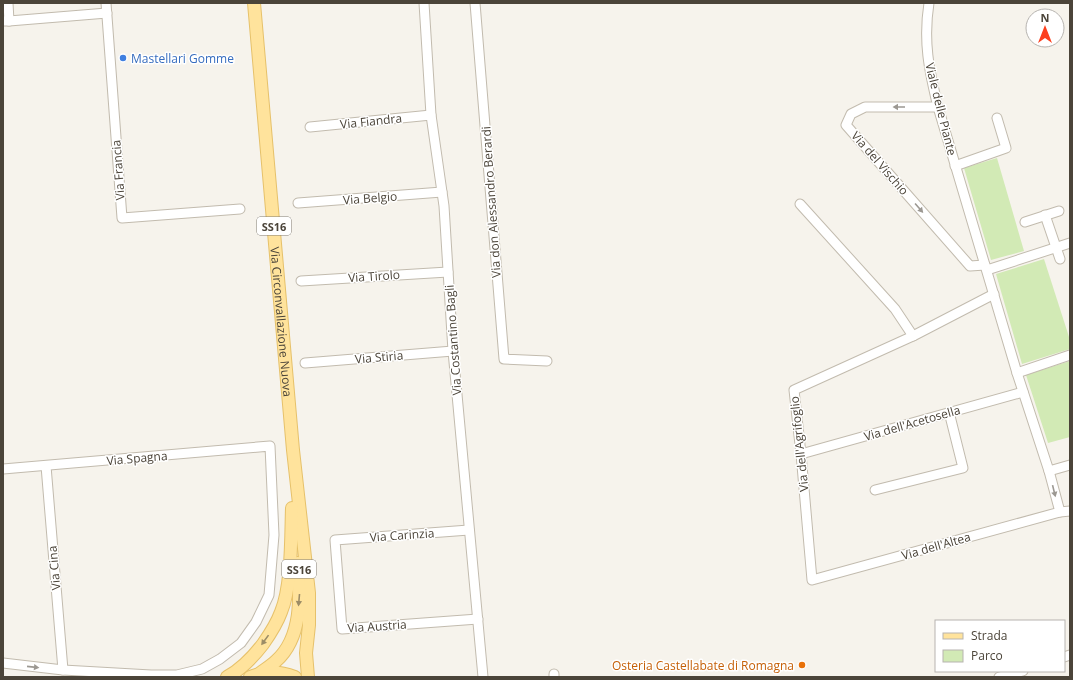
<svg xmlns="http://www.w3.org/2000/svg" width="1073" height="680" font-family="'Open Sans',sans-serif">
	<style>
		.green { fill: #d2eab5 }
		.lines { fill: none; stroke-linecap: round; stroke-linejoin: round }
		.minor-casing { stroke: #c2bbae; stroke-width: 11 }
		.major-casing { stroke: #e6c16a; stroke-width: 14 }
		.minor { stroke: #fff; stroke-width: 9 }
		.major { stroke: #ffe39c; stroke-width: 12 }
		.oneway { fill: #9c9892 }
		.oneway2 { fill: #9c8c66 }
		.shop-dot { fill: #3f7fe0; stroke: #fff; stroke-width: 1.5 }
		.food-dot { fill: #e8710a; stroke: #fff; stroke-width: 1.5 }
		.labels { text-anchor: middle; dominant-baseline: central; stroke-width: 3; stroke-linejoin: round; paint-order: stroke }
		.shield { fill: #fff; stroke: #817c74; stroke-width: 1 }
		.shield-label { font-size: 11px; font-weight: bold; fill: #4b4439 }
		.shop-label { font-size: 12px; fill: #366cbe; stroke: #fff; text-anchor: start }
		.street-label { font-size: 12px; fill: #4b4439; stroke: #fff }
		.food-label { font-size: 12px; fill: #c56008; stroke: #fff; text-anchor: end }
	</style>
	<rect width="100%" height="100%" fill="#f6f3ec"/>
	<!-- green -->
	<g class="green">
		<polygon points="997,158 1024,251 991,260 964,168"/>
		<polygon points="1044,259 1070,340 1070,349 1022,364 996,274"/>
		<polygon points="1070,361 1070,437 1048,443 1026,375"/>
	</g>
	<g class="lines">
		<defs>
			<g id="minor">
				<polyline points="106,3 122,218 240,209"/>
				<polyline points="424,3 431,115 444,206 453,351 483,677"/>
				<polyline points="475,3 504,359 547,361"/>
				<path d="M 929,3 C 923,41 929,70 938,107 L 1017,373 L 1049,471 L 1060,512"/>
				<polyline points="4,21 9,21 8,3"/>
				<polyline points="9,21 107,13"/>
				<polyline points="938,107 865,107 851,114 846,125 970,266 985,265"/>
				<polyline points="310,127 431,115"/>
				<polyline points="955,166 1006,148 997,118"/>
				<polyline points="298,203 442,192"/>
				<polyline points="800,204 895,309 913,336"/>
				<polyline points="1045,215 1060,259"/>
				<polyline points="1025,222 1059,211"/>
				<polyline points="987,270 1070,243"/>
				<polyline points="301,281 448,272"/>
				<polyline points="994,294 913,336 794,390 801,454 812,580 1060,512 1070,511"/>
				<polyline points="305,363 453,351"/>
				<polyline points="1017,373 1070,355"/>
				<polyline points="801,454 1023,392"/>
				<polyline points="46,466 63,670"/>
				<polyline points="3,469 270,446 274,535 269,595 256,622 241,643 220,659 202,669 177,675 151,675 63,670 3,663"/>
				<polyline points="1049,471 1070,465"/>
				<polyline points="875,490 963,468 949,412"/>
				<polyline points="469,530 335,540 342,629 478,619"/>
				<polyline points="1064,657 1070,655"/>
				<polyline points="554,674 554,677"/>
				<polyline points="999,677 1023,671"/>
			</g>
			<g id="major">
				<path id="s1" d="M 254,3 L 293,450 L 309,593 L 309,625 L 306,653 L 308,677"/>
				<path d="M 259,674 C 264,670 271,666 276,661 C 303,637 300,595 298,563"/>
				<path d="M 227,677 C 242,669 253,657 263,644 C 270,634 277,623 281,612 C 292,586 291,537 292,508"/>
				<path d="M 250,677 C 266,671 279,671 295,677"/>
			</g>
		</defs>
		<!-- minor casing -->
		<use href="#minor" class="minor-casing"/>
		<!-- major casing -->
		<use href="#major" class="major-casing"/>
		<!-- minor -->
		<use href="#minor" class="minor"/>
		<!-- major -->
		<use href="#major" class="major"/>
	</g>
	<!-- one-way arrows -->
	<defs><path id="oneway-solid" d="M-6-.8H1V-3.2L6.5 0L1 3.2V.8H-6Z"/></defs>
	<g class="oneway">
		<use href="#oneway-solid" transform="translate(899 107) rotate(180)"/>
		<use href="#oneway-solid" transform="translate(919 208) rotate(49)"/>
		<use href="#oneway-solid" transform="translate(1054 491) rotate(76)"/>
		<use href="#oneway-solid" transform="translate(33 667) rotate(6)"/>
	</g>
	<g class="oneway2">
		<use href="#oneway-solid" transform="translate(299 600) rotate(95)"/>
		<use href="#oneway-solid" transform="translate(265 640) rotate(126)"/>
	</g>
	<!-- markers -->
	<circle class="shop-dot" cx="123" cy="58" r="4"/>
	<circle class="food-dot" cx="802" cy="665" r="4"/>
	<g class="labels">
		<!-- shield labels -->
		<g class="shield">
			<rect x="257" y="217" width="34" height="18" rx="3"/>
			<rect x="282" y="560" width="34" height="18" rx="3"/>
		</g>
		<g class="shield-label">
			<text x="274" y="226">SS16</text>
			<text x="299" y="569">SS16</text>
		</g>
		<!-- shop labels -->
		<g class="shop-label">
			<text x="131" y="58">Mastellari Gomme</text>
		</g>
		<!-- street labels -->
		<g class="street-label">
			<text transform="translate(941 109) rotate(76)">Viale delle Piante</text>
			<text transform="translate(371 121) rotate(-6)">Via Fiandra</text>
			<text transform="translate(880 163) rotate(49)">Via del Vischio</text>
			<text transform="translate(118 170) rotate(-94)">Via Francia</text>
			<text transform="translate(370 198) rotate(-4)">Via Belgio</text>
			<text transform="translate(491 202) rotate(-94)">Via don Alessandro Berardi</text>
			<text transform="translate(374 276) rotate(-4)">Via Tirolo</text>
			<text stroke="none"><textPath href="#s1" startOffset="320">Via Circonvallazione Nuova</textPath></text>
			<text transform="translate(453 340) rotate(-94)">Via Costantino Bagli</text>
			<text transform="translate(379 357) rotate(-5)">Via Stiria</text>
			<text transform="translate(912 423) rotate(-16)">Via dell'Acetosella</text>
			<text transform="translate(799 444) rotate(-96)">Via dell'Agrifoglio</text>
			<text transform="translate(137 458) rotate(-5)">Via Spagna</text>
			<text transform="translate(402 535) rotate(-4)">Via Carinzia</text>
			<text transform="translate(936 546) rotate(-16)">Via dell'Altea</text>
			<text transform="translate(54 568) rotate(-95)">Via Cina</text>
			<text transform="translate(377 626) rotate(-4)">Via Austria</text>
		</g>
		<!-- food labels -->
		<g class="food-label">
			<text x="794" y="665">Osteria Castellabate di Romagna</text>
		</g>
	</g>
	<!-- border -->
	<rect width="1073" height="680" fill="none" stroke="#4b4439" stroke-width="8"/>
	<!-- legend -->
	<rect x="935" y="620" width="130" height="52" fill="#ffffff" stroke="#b7b4b0"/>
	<rect x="943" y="633" width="20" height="6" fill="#ffe39c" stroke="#b7b4b0"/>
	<text x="971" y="640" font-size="12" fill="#4b4439">Strada</text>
	<rect x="943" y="650" width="20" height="12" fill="#d2eab5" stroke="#b7b4b0"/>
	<text x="971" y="660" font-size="12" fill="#4b4439">Parco</text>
	<!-- north arrow -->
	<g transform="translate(1045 28)"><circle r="19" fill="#ffffff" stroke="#b7b4b0"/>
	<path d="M0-3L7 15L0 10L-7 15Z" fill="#fc3f1d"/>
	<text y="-6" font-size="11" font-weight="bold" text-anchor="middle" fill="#4b4439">N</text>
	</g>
</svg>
